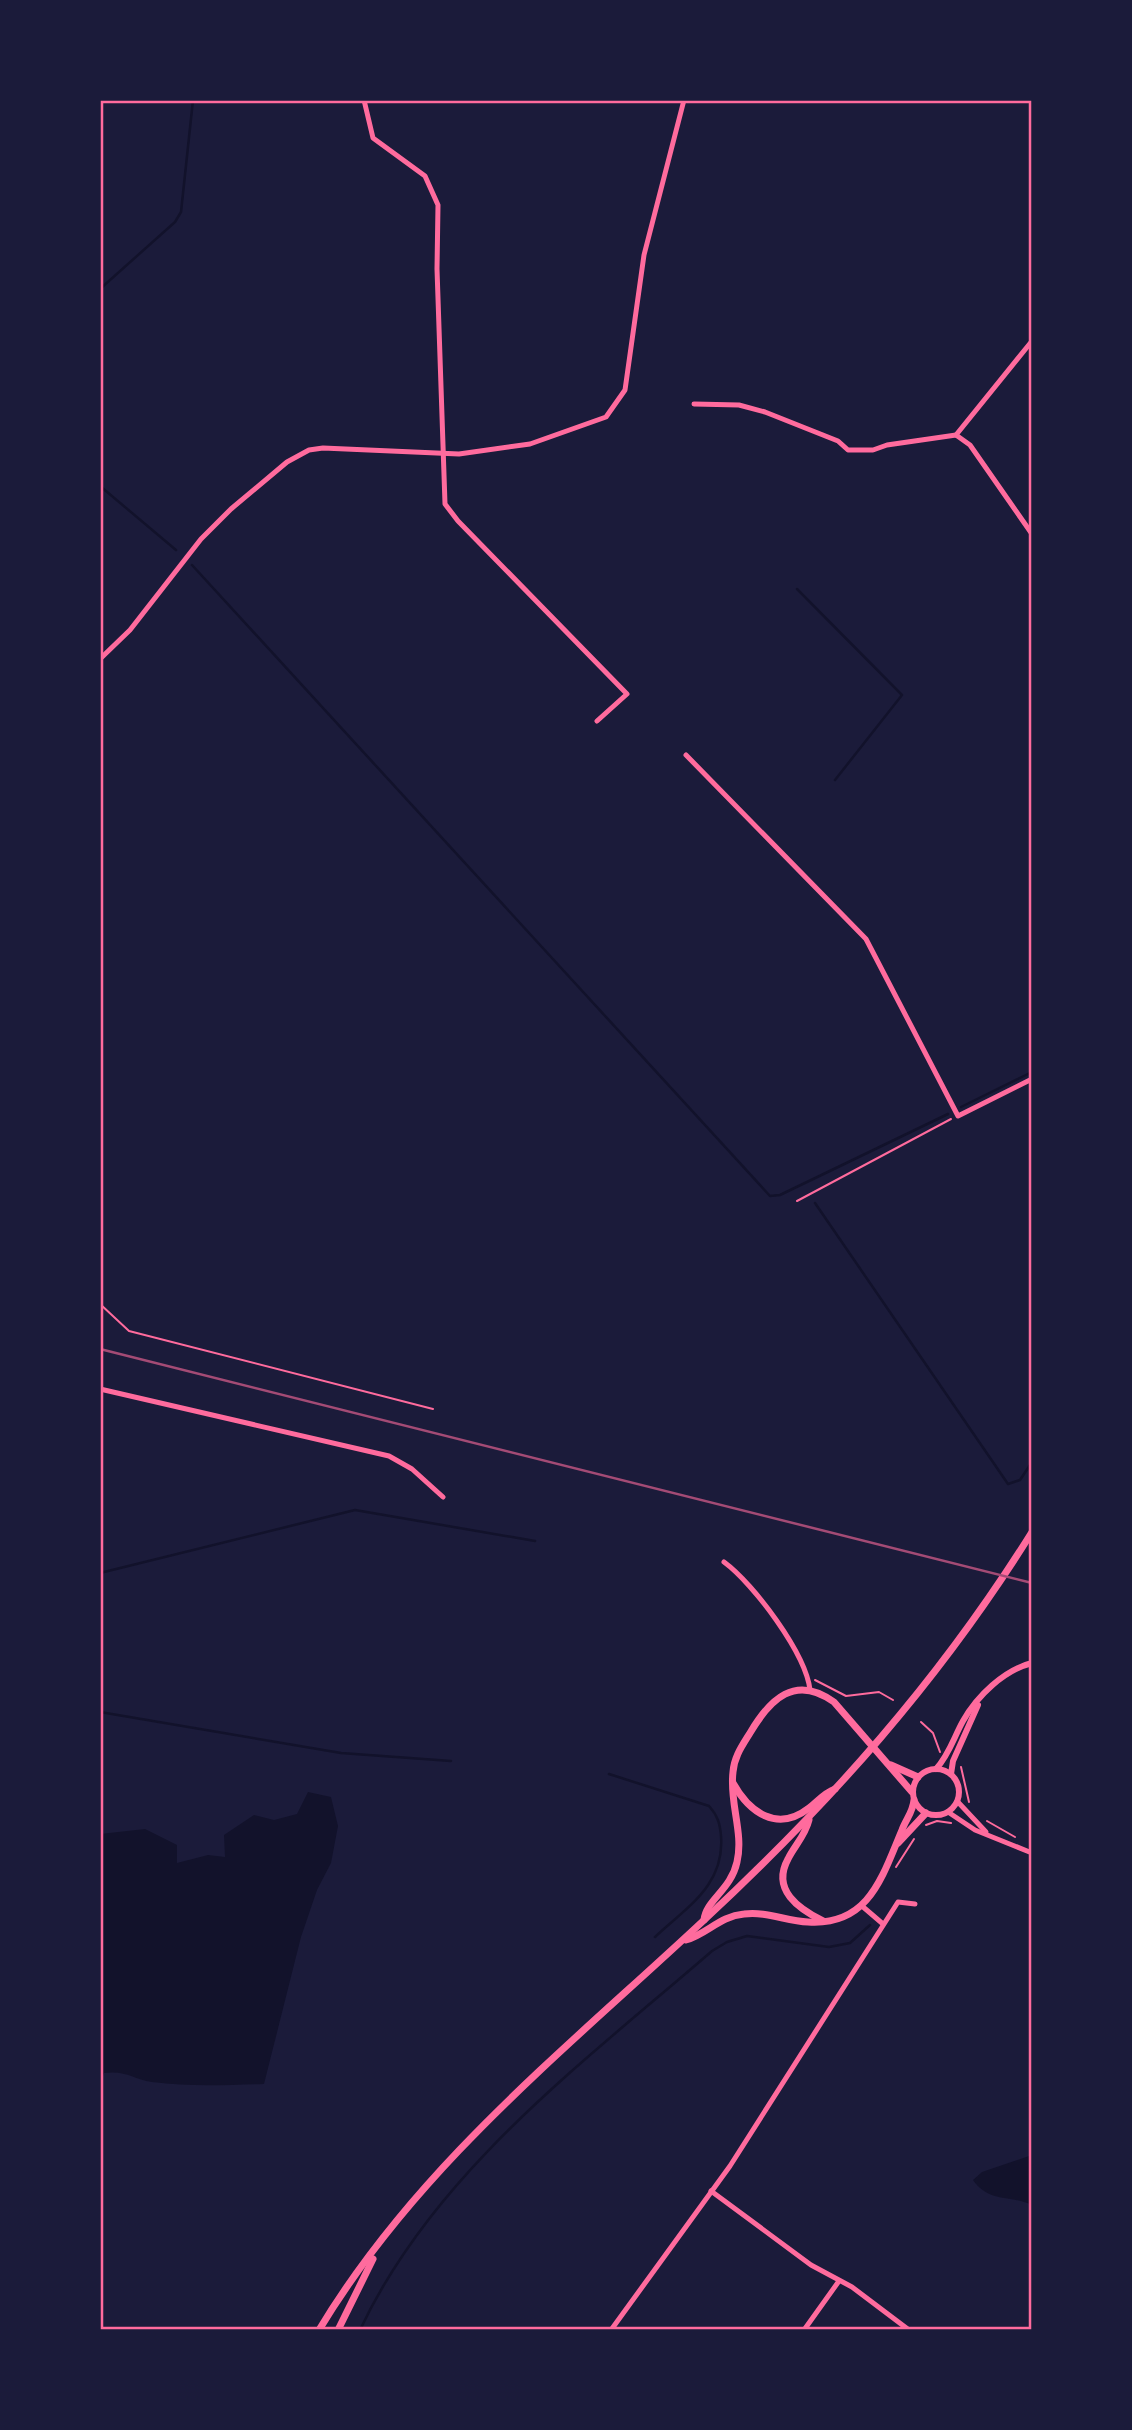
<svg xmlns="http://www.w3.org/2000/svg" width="1132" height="2430" font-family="'Asap Condensed',sans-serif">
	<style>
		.water { fill: #12122b }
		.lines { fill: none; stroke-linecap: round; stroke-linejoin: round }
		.stream { stroke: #12122b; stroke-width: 2.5 }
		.path { stroke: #ff6b9d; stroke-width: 2 }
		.minor { stroke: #ff6b9d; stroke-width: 5 }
		.tertiary { stroke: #ff6b9d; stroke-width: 6 }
		.secondary { stroke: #ff6b9d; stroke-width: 7 }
		.rail { stroke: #a44b75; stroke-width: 2.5 }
		.neatline { fill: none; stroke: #ff6b9d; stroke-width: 2.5 }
	</style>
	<rect width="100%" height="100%" fill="#1b1b3a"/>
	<!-- water -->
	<g class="water">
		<path d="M 308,1792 L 331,1797 L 338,1826 L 331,1863 L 317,1890 L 301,1937 L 264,2084 C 226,2085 190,2087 152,2082 C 133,2079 126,2070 104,2073 L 100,2085 L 100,1834 L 145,1829 L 177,1845 L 177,1863 L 208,1855 L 225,1857 L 224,1835 L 254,1815 L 274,1820 L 297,1814 Z"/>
		<path d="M 1032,2155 L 1032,2205 C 1011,2195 989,2203 973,2180 L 982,2172 Z"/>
	</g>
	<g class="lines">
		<!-- stream -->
		<g class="stream">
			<polyline points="100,289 175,222 181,212 193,100"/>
			<polyline points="100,486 176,550"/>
			<polyline points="192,565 770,1196 780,1195 948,1114"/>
			<polyline points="797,589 902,695 835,780"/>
			<polyline points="961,1107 1032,1072"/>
			<polyline points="815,1203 1008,1484 1020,1480 1032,1462"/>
			<polyline points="100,1573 355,1510 535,1541"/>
			<polyline points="100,1712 341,1753 451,1761"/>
			<path d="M 609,1774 L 709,1806 C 718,1816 720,1824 721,1836 C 725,1885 687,1907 655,1937"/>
			<path d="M 360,2330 C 434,2172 584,2062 712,1951 L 727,1942 L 747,1936 L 829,1947 L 850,1943 L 870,1925"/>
		</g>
		<!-- path -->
		<g class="path">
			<polyline points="797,1201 951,1119"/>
			<polyline points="100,1304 129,1331 433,1409"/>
			<polyline points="815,1680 846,1696 879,1692 893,1700"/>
			<polyline points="921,1722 933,1733 940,1752"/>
			<polyline points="961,1767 969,1802"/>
			<polyline points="987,1821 1015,1837"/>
			<polyline points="926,1825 937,1821 951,1823"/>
			<polyline points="896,1867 914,1839"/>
		</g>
		<!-- minor -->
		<g class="minor">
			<polyline points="364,100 373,138 425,176 438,205 437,269 445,504 458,521 627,694 597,721"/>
			<polyline points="694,404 739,405 765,412 838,441 848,450 873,450 887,445 956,435 970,445 1032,534"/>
			<polyline points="956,435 1032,341"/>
			<polyline points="100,659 130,630 201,539 231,509 287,462 309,450 323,448 459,454 530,444 606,417 625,390 644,255 684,100"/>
			<polyline points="686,755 866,939 958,1116 1032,1079"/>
			<polyline points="100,1389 389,1456 412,1469 443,1497"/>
			<path d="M 724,1562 C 754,1584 806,1654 810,1690"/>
			<polyline points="957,1801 986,1832"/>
			<polyline points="948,1812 975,1830 1032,1853"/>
			<polyline points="862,1906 883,1924"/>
			<polyline points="711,2191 811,2265 852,2287 909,2330"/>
			<polyline points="611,2330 730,2166 898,1902 915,1904"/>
			<polyline points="804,2330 839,2281"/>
		</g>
		<!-- tertiary -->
		<g class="tertiary">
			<path d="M 936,1769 C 949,1755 954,1737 963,1721 C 977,1696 1004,1670 1032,1663"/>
			<circle cx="936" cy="1792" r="23"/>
			<polyline points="951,1774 953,1761 978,1705"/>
		</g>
		<!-- secondary -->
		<g class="secondary">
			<polyline points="891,1765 918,1777"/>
			<path d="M 733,1783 C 749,1812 777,1833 809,1808 C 818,1801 824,1793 835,1789"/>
			<path d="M 809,1820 C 805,1836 795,1845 788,1859 C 771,1890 799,1909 823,1921"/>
			<polyline points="898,1843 926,1813"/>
			<path d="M 704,1920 C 706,1900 731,1890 737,1862 C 744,1833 729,1802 733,1772 C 734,1757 742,1746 750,1733 C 770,1699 795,1674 834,1702 L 912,1792"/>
			<path d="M 686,1940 C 707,1934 720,1916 744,1914 C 766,1911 786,1921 808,1922 C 869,1926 882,1877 902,1830 C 906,1819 913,1812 914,1800"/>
			<path d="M 319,2330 C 417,2167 565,2050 702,1922 C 831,1802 939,1681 1032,1532"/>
			<polyline points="338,2330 373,2259"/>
		</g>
		<!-- rail -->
		<polyline class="rail" points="100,1349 1032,1583"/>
	</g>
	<!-- border -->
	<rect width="1132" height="2430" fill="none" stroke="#1b1b3a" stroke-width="203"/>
	<rect x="102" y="102" width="928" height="2226" class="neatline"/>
</svg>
